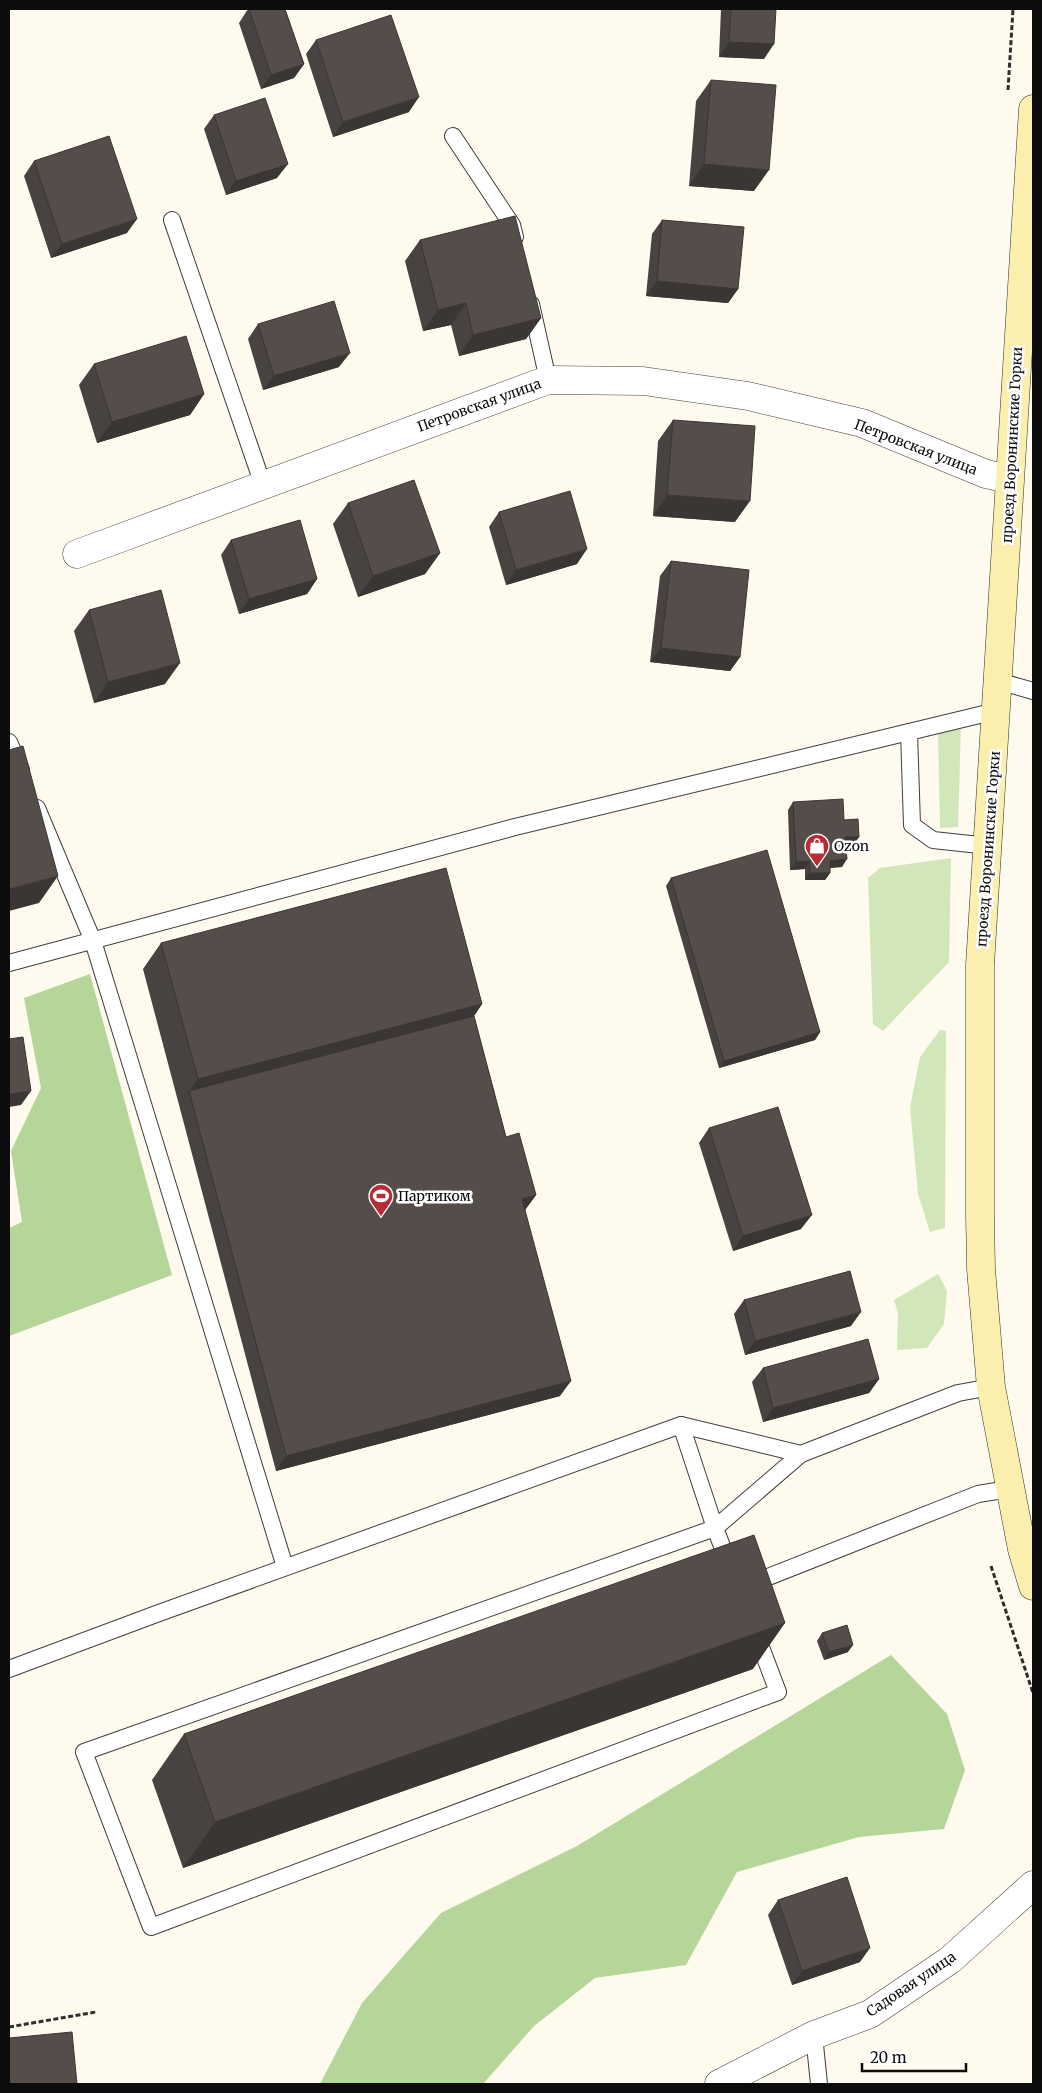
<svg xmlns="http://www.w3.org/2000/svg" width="1042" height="2093" font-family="Merriweather,serif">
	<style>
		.green { fill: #d1e6b9 }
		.forest { fill: #b6d699 }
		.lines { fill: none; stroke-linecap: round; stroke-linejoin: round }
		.lane-casing { stroke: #3f3f3f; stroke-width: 18 }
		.street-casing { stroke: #3f3f3f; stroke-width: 29 }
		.secondary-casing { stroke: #2e2e2e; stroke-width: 29 }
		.path { stroke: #2e2e2e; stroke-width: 3; stroke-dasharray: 5 2.5; stroke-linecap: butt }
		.lane { stroke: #fff; stroke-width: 16 }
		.street { stroke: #fff; stroke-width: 28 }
		.secondary { stroke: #faefac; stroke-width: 28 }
		.wall { fill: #484240 }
		.shaded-wall { fill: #3b3634 }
		.building { fill: #544d4a; stroke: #3b3634 }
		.labels { text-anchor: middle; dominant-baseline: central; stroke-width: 5; stroke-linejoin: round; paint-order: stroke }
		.street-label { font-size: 14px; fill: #0c0c0c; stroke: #fff }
		.poi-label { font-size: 14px; fill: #0c0c0c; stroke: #fff; text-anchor: start }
	</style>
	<rect width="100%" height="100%" fill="#fefaed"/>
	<!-- green -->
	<g class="green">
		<polygon points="961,725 958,827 940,828 938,734"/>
		<polygon points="951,858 949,962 883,1031 873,1024 868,878 880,868"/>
		<polygon points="940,1030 946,1031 945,1228 930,1232 918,1194 910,1107 920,1057"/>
		<polygon points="938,1274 947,1291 944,1324 927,1348 897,1350 898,1313 894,1300"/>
	</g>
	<!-- forest -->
	<g class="forest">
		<polygon points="90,974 172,1275 9,1336 9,1228 22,1222 11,1151 41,1088 24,998"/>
		<polygon points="891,1655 947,1714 965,1770 944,1829 859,1837 737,1872 686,1965 595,1978 534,2026 483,2084 320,2084 362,2003 441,1913 577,1846"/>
	</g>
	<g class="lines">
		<defs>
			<g id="lane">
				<polyline points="453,136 512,225 515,237"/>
				<polyline points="172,220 263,485"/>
				<polyline points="531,304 548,380"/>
				<polyline points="998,681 1033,691"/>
				<polyline points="9,742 21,770"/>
				<polyline points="37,808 93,941 285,1567"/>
				<polyline points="989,846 933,840 912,825 909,732 996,711"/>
				<polyline points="9,963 515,827 909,732"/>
				<polyline points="681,1425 715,1528 730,1567"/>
				<polyline points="748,1585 978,1494 1009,1489"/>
				<polyline points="756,1634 778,1692 151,1927 84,1752 715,1528 801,1454 958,1393 991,1387"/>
				<polyline points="9,1669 159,1613 681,1425 801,1454"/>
				<polyline points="814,2035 819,2084"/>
			</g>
			<g id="street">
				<polyline points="77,554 548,380 643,381 748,396 862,423 986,474 1009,479"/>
				<polyline points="719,2084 814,2035 870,2014 950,1960 1033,1885"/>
			</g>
			<polyline id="secondary" points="1033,109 980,965 980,1215 981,1269 991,1387 1022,1549 1033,1586"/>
		</defs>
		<!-- lane casing -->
		<use href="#lane" class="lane-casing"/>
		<!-- street casing -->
		<use href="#street" class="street-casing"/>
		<!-- secondary casing -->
		<use href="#secondary" class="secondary-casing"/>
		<!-- path -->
		<g class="path">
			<polyline points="1008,90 1013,9"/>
			<polyline points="991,1566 1033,1693"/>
			<polyline points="9,2027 96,2012"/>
		</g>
		<!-- lane -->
		<use href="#lane" class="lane"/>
		<!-- street -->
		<use href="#street" class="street"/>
		<!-- secondary -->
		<use href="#secondary" class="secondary"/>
	</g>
	<!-- wall -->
	<g class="wall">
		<polygon points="248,9 285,9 304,64 294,78 261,89 239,23"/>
		<polygon points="721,9 776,9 764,59 719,57"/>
		<polygon points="316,40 409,112 333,137 306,54"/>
		<polygon points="711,80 754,191 689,186 696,101"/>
		<polygon points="214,115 277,178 226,195 204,129"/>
		<polygon points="34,161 127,233 51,258 24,176"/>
		<polygon points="662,220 738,289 728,303 646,296 652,234"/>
		<polygon points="420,240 541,318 526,339 459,356 451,325 423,331 405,261"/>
		<polygon points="258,324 339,367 263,390 248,339"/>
		<polygon points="94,364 204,394 190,415 97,443 79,385"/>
		<polygon points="673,420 735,522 653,516 658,441"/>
		<polygon points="348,503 440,553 425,574 358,597 333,524"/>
		<polygon points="499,512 577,564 506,585 489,527"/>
		<polygon points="231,540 317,579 307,594 239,614 221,555"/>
		<polygon points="671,561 740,657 730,671 650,662 660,576"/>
		<polygon points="89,610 165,684 94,703 74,631"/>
		<polygon points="793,802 844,820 859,837 853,845 846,845 842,867 830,868 830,873 825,880 805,880 805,869 790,870 788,810"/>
		<polygon points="671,878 820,1032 815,1040 719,1068 666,886"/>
		<polygon points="161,943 482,1004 474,1016 506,1137 536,1195 525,1210 560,1396 276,1471 143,969"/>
		<polygon points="709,1128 801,1229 733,1251 699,1143"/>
		<polygon points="744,1300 851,1326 745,1355 734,1314"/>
		<polygon points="763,1368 879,1379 869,1393 763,1422 752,1382"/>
		<polygon points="822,1633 848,1652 824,1660 817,1641"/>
		<polygon points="753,1669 183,1868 152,1780 184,1734"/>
		<polygon points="778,1900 860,1962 792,1985 768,1915"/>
	</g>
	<!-- shaded-wall -->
	<g class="shaded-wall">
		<polygon points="729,42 774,44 764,59 719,57"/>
		<polygon points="304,64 294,78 261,89 271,75"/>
		<polygon points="419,97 409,112 333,137 343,122"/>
		<polygon points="288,164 277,178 226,195 236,181"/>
		<polygon points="704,164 769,170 754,191 689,186"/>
		<polygon points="137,219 127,233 51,258 62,244"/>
		<polygon points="657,281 738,289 728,303 646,296"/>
		<polygon points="466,303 451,325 423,331 438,310"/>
		<polygon points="541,318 526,339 459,356 473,335"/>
		<polygon points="350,353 339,367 263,390 274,376"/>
		<polygon points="204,394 190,415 97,443 112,422"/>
		<polygon points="667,495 750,501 735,522 653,516"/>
		<polygon points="587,549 577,564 506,585 516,570"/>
		<polygon points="440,553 425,574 358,597 373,576"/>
		<polygon points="317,579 307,594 239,614 249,599"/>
		<polygon points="661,648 740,657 730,671 650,662"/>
		<polygon points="180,663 165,684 94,703 108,682"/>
		<polygon points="845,837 859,837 853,845 840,845"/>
		<polygon points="847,859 842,867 825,868 830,861"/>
		<polygon points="810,861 805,869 790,870 796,862"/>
		<polygon points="810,873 830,873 825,880 805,880"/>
		<polygon points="58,876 39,903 9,911 9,889"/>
		<polygon points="482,1004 464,1031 189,1091 179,1106 198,1079"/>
		<polygon points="820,1032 815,1040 719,1068 724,1061"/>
		<polygon points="31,1091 21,1105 9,1107 9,1094"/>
		<polygon points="536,1195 525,1210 512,1214 522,1199"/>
		<polygon points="812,1215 801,1229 733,1251 743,1236"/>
		<polygon points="861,1312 851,1326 745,1355 755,1341"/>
		<polygon points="879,1379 869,1393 763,1422 773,1408"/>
		<polygon points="571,1381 560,1396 276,1471 286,1456"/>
		<polygon points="785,1623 753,1669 183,1868 215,1822"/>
		<polygon points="853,1645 848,1652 824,1660 829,1652"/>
		<polygon points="870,1948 860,1962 792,1985 802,1971"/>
	</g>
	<!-- building -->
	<g class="building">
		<polygon points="249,9 285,9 304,64 271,75"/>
		<polygon points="731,9 776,9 774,44 729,42"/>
		<polygon points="391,15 419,97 343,122 316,40"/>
		<polygon points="711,80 776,85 769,170 704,164"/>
		<polygon points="265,98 288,164 236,181 214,115"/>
		<polygon points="109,136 137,219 62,244 34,161"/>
		<polygon points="515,216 541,318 473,335 466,303 438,310 420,240"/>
		<polygon points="662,220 744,227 738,289 657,281"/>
		<polygon points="334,301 350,353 274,376 258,324"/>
		<polygon points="186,336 204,394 112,422 94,364"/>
		<polygon points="673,420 755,426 750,501 667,495"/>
		<polygon points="414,480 440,553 373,576 348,503"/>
		<polygon points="570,491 587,549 516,570 499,512"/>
		<polygon points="300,520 317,579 249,599 231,540"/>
		<polygon points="671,561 749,570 740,657 661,648"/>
		<polygon points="161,590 180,663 108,682 89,610"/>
		<polygon points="23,746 58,876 9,889 9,750"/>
		<polygon points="843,799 844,820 858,819 859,837 845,837 847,859 830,861 830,873 810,873 810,861 796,862 793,802"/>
		<polygon points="767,850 820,1032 724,1061 671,878"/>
		<polygon points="446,868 482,1004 198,1079 161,943"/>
		<polygon points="474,1016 506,1137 519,1133 536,1195 522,1199 571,1381 286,1456 189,1091"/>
		<polygon points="23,1037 31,1091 9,1094 9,1039"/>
		<polygon points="778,1107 812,1215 743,1236 709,1128"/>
		<polygon points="850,1271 861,1312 755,1341 744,1300"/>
		<polygon points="868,1339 879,1379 773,1408 763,1368"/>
		<polygon points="754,1535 785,1623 215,1822 184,1734"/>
		<polygon points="847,1625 853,1645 829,1652 822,1633"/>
		<polygon points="847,1877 870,1948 802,1971 778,1900"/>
		<polygon points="72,2032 77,2084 9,2084 9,2038"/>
	</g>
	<!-- icons -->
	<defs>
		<symbol id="shop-pin" viewBox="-11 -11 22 30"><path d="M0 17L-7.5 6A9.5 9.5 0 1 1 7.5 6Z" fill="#b42d37" stroke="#fff"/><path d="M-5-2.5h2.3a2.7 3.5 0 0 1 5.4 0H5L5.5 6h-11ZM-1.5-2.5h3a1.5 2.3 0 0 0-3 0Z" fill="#fff"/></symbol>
		<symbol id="stadium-pin" viewBox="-11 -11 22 30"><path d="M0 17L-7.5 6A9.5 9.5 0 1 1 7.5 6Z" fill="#b42d37" stroke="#fff"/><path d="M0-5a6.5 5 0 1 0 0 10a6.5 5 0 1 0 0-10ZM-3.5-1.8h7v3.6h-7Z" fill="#fff"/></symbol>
	</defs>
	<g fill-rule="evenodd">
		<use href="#shop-pin" x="803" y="832" width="28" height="38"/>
		<use href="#stadium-pin" x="367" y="1182" width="28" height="38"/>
	</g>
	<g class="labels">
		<!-- street labels -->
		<g class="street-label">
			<text transform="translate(479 405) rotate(-20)">Петровская улица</text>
			<text transform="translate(1012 445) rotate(-87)">проезд Воронинские Горки</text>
			<text transform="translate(916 447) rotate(21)">Петровская улица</text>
			<text transform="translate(988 849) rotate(-86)">проезд Воронинские Горки</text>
			<text transform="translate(911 1984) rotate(-34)">Садовая улица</text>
		</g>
		<!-- poi labels -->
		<g class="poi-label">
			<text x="834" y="846">Ozon</text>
			<text x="398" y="1196">Партиком</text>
		</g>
	</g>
	<!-- border -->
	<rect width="1042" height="2093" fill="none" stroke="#0c0c0c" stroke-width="20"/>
	<!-- scale -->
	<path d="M862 2063v8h104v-8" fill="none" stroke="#0c0c0c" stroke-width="2.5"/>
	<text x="870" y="2063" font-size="15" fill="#0c0c0c" stroke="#ffffff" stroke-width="4" paint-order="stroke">20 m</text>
</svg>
